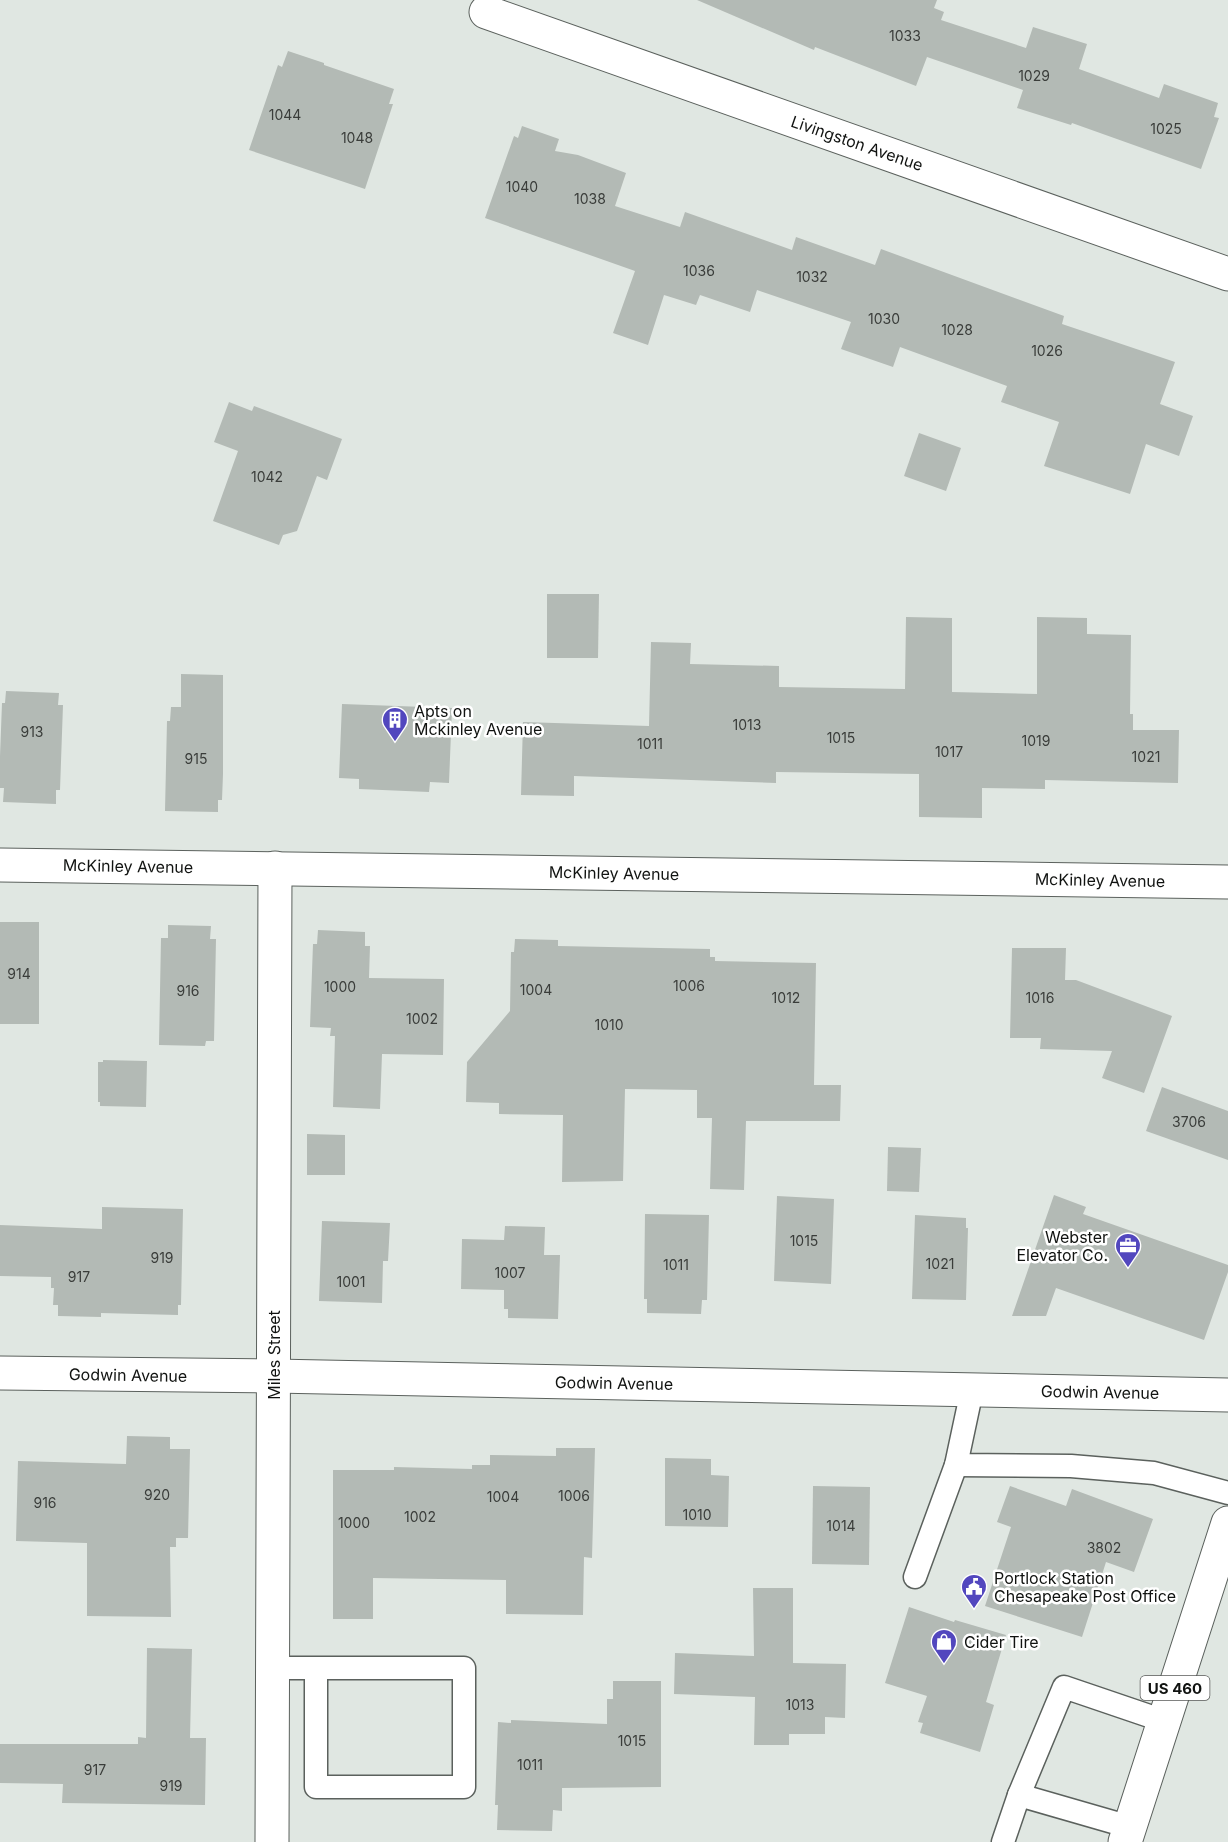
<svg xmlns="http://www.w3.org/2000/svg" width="1228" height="1842" font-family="Inter,sans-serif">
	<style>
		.building { fill: #b3bab5 }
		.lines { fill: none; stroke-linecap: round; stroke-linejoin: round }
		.lane-casing { stroke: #5b615d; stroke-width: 25 }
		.street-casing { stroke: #5b615d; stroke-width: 35 }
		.primary-casing { stroke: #5b615d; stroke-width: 35 }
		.lane { stroke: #fff; stroke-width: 22 }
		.street { stroke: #fff; stroke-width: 33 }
		.primary { stroke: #fff; stroke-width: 33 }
		.labels { text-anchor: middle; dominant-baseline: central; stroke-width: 5; stroke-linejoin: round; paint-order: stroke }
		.number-label { font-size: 14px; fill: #3a3d3a }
		.shield { fill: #fff; stroke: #585a58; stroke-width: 1.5 }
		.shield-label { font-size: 15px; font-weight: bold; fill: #111311 }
		.street-label { font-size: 16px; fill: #111311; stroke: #fff }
		.poi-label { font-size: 16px; fill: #111311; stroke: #fff; text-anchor: start }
	</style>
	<rect width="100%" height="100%" fill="#e0e7e2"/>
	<!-- building -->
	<g class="building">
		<polygon points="697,0 937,0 934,8 944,12 941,20 1026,48 1033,27 1087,44 1079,69 1159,98 1164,84 1218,103 1214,117 1219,118 1201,169 1072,123 1071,125 1017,108 1023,90 927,57 916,86 815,47 814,50"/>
		<polygon points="288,51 324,63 324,65 394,89 389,104 393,104 365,189 249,150 278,65 282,67"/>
		<polygon points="522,126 559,139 555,151 578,155 626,173 615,206 680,227 685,212 792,250 796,237 875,265 881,249 1064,316 1062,324 1175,362 1160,404 1193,416 1179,456 1146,444 1130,494 1044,466 1059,422 1001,402 1007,386 900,347 893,367 841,349 851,322 757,290 750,312 700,295 696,305 664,295 648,345 613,333 635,271 485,218 514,136 518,138"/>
		<polygon points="229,402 252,411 254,406 342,439 327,480 317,476 297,531 283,535 279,545 213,521 238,451 214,442"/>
		<polygon points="919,433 961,448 946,491 904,476"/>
		<polygon points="547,594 599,594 598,658 547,658"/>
		<polygon points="906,617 952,618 952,692 1037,694 1037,617 1087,618 1087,634 1131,635 1130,714 1133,714 1133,730 1179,730 1178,783 1045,780 1045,789 982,788 982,818 919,817 919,774 776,772 776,783 574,776 574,796 521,795 523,722 649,726 651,642 691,643 690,664 779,666 779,687 905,689"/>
		<polygon points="181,674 223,675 223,774 222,800 218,800 218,812 165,811 167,721 170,721 171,707 181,707"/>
		<polygon points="6,691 59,693 58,705 63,705 60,790 56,790 56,804 3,802 4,788 0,788 0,756 2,703 5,703"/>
		<polygon points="342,704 452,708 449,783 430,782 429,792 359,789 359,779 339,778"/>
		<rect x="0" y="922" width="39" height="102"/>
		<polygon points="168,925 211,926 210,939 216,939 214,1041 206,1041 205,1046 159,1045 161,938 168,938"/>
		<polygon points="318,930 365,932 365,946 370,946 369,978 444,979 443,1055 382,1054 380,1109 333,1107 335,1036 330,1036 331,1028 310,1027 313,944 317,944"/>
		<polygon points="515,939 558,940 558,946 710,949 710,957 715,957 715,961 816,963 814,1085 841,1085 840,1121 746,1121 744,1190 710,1189 712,1118 697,1118 697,1090 625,1089 623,1181 562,1182 563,1115 499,1114 499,1103 466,1102 467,1062 510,1011 511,952 514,952"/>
		<polygon points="1012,948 1066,948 1065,980 1076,980 1172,1016 1144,1093 1102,1078 1112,1051 1040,1049 1041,1038 1010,1038"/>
		<polygon points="103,1060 147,1061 146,1107 100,1106 100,1102 98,1102 98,1062 103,1062"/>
		<polygon points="1162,1087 1228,1111 1228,1160 1146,1131"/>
		<polygon points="307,1134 345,1135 345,1175 307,1175"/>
		<polygon points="888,1147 921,1148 919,1192 887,1191"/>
		<polygon points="1054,1195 1086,1207 1083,1214 1228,1265 1228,1272 1204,1340 1056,1288 1046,1316 1012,1316"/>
		<polygon points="777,1196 834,1199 831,1284 774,1281"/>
		<polygon points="102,1207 183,1209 181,1305 178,1305 178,1315 101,1313 101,1317 58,1316 58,1305 53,1305 54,1288 51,1288 51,1277 0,1276 0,1225 102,1229"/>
		<polygon points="645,1214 709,1215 707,1300 702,1300 701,1314 647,1313 647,1299 644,1299"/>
		<polygon points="915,1215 966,1218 966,1228 968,1228 966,1300 912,1299"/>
		<polygon points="322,1221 390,1223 388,1261 383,1261 382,1303 319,1301"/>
		<polygon points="505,1226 545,1227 544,1255 560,1255 558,1319 508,1318 508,1309 504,1309 504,1290 461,1289 462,1239 504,1240"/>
		<polygon points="127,1436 170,1437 170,1449 190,1449 188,1538 176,1538 176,1547 170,1547 171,1617 87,1616 87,1543 16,1541 18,1461 126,1464"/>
		<polygon points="556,1448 595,1448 592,1558 584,1557 583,1615 506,1614 506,1580 373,1578 373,1619 333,1619 333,1470 394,1470 394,1467 472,1469 472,1465 490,1465 490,1455 556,1456"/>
		<polygon points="665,1458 711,1459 711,1475 729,1476 728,1527 665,1526"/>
		<polygon points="813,1486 870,1487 869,1565 812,1564"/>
		<polygon points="1010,1486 1066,1506 1072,1489 1153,1519 1134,1572 1106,1562 1082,1637 985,1606 1011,1527 997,1522"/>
		<polygon points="753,1588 793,1588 793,1663 846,1664 845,1718 825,1717 825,1734 789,1734 789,1745 754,1745 755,1697 674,1694 675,1653 754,1656"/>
		<polygon points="909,1607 954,1622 955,1620 1006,1635 986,1702 994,1705 980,1752 920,1733 923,1723 918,1722 927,1696 885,1683"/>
		<polygon points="147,1648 192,1649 190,1738 206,1738 205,1805 62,1803 63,1784 0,1783 0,1744 138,1744 138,1737 146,1738"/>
		<polygon points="613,1681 661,1681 661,1787 562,1788 562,1811 553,1810 552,1831 497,1830 498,1805 495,1805 498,1722 511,1723 511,1720 607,1724 607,1699 613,1699"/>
	</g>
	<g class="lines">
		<defs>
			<g id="lane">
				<polyline points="972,1390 956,1465 1071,1466 1154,1473 1228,1493"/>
				<polyline points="915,1577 956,1465"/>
				<polyline points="273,1668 464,1668 464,1787 316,1787 316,1668"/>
				<polyline points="1019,1795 1130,1827"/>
				<polyline points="1003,1842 1019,1795 1064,1687 1164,1721"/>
			</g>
			<g id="street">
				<polyline points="486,12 1228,274"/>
				<polyline points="0,865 1228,882"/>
				<polyline points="0,1373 274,1376 1228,1395"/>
				<polyline points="272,1842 275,868"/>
			</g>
			<polyline id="primary" points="1125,1842 1228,1523"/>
		</defs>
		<!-- lane casing -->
		<use href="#lane" class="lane-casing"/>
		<!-- street casing -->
		<use href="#street" class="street-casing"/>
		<!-- primary casing -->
		<use href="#primary" class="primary-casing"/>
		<!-- lane -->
		<use href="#lane" class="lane"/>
		<!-- street -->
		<use href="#street" class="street"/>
		<!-- primary -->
		<use href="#primary" class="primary"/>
	</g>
	<!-- icons -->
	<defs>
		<symbol id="building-pin" viewBox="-11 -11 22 30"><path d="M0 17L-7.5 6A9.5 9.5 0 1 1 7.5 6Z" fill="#5247be" stroke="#fff"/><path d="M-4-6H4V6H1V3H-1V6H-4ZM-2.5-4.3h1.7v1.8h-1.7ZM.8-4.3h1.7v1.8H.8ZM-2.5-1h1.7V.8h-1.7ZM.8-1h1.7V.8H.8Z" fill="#fff"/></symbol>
		<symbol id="office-pin" viewBox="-11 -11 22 30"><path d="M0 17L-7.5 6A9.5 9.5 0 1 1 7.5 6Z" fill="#5247be" stroke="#fff"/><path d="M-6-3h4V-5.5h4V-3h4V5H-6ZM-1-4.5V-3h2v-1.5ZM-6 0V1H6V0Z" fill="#fff"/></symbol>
		<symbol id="civic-pin" viewBox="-11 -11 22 30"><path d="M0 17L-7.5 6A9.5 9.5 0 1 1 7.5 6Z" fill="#5247be" stroke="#fff"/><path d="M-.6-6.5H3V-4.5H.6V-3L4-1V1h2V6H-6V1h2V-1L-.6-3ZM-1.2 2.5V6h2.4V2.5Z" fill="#fff"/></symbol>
		<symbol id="shop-pin" viewBox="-11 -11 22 30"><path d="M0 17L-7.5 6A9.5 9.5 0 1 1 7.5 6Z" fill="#5247be" stroke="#fff"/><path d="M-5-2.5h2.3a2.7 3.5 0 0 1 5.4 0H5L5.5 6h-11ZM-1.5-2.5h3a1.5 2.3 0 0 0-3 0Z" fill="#fff"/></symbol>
	</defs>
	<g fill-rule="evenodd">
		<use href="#building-pin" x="380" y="705" width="30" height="40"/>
		<use href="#office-pin" x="1113" y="1231" width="30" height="40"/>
		<use href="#civic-pin" x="959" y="1572" width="30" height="40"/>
		<use href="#shop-pin" x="929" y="1627" width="30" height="40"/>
	</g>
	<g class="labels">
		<!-- number labels -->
		<g class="number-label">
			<text x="905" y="35">1033</text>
			<text x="1034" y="75">1029</text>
			<text x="285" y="114">1044</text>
			<text x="1166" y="128">1025</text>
			<text x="357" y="137">1048</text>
			<text x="522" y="186">1040</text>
			<text x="590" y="198">1038</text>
			<text x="699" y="270">1036</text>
			<text x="812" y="276">1032</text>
			<text x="884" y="318">1030</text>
			<text x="957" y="329">1028</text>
			<text x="1047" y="350">1026</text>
			<text x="267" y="476">1042</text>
			<text x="747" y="724">1013</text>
			<text x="32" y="731">913</text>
			<text x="841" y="737">1015</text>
			<text x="1036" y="740">1019</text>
			<text x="650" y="743">1011</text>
			<text x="949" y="751">1017</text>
			<text x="1146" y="756">1021</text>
			<text x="196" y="758">915</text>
			<text x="19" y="973">914</text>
			<text x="689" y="985">1006</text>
			<text x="340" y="986">1000</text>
			<text x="536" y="989">1004</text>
			<text x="188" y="990">916</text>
			<text x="786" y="997">1012</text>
			<text x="1040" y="997">1016</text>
			<text x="422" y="1018">1002</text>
			<text x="609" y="1024">1010</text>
			<text x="1189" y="1121">3706</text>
			<text x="804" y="1240">1015</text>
			<text x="162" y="1257">919</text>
			<text x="940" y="1263">1021</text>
			<text x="676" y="1264">1011</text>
			<text x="510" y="1272">1007</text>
			<text x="79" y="1276">917</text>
			<text x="351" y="1281">1001</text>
			<text x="157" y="1494">920</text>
			<text x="574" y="1495">1006</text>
			<text x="503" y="1496">1004</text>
			<text x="45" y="1502">916</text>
			<text x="697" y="1514">1010</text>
			<text x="420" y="1516">1002</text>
			<text x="354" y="1522">1000</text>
			<text x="841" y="1525">1014</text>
			<text x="1104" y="1547">3802</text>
			<text x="800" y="1704">1013</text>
			<text x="632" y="1740">1015</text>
			<text x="530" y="1764">1011</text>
			<text x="95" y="1769">917</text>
			<text x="171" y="1785">919</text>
		</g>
		<!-- shield labels -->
		<rect class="shield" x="1140.5" y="1676" width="69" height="24" rx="4.5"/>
		<g class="shield-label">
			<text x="1175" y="1688">US 460</text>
		</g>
		<!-- street labels -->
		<g class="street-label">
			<text transform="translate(857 143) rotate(19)">Livingston Avenue</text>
			<text transform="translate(128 866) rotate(1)">McKinley Avenue</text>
			<text transform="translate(614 873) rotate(1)">McKinley Avenue</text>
			<text transform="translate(1100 880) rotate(1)">McKinley Avenue</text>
			<text transform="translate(274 1355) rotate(-90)">Miles Street</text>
			<text transform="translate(128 1375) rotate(1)">Godwin Avenue</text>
			<text transform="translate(614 1383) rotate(1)">Godwin Avenue</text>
			<text transform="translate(1100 1392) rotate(1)">Godwin Avenue</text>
		</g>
		<!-- poi labels -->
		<g class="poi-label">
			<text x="414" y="711">Apts on<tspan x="414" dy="18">Mckinley Avenue</tspan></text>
			<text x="1108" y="1237" text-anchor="end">Webster<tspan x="1108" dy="18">Elevator Co.</tspan></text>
			<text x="994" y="1578">Portlock Station<tspan x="994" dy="18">Chesapeake Post Office</tspan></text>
			<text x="964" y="1642">Cider Tire</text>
		</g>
	</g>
</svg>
